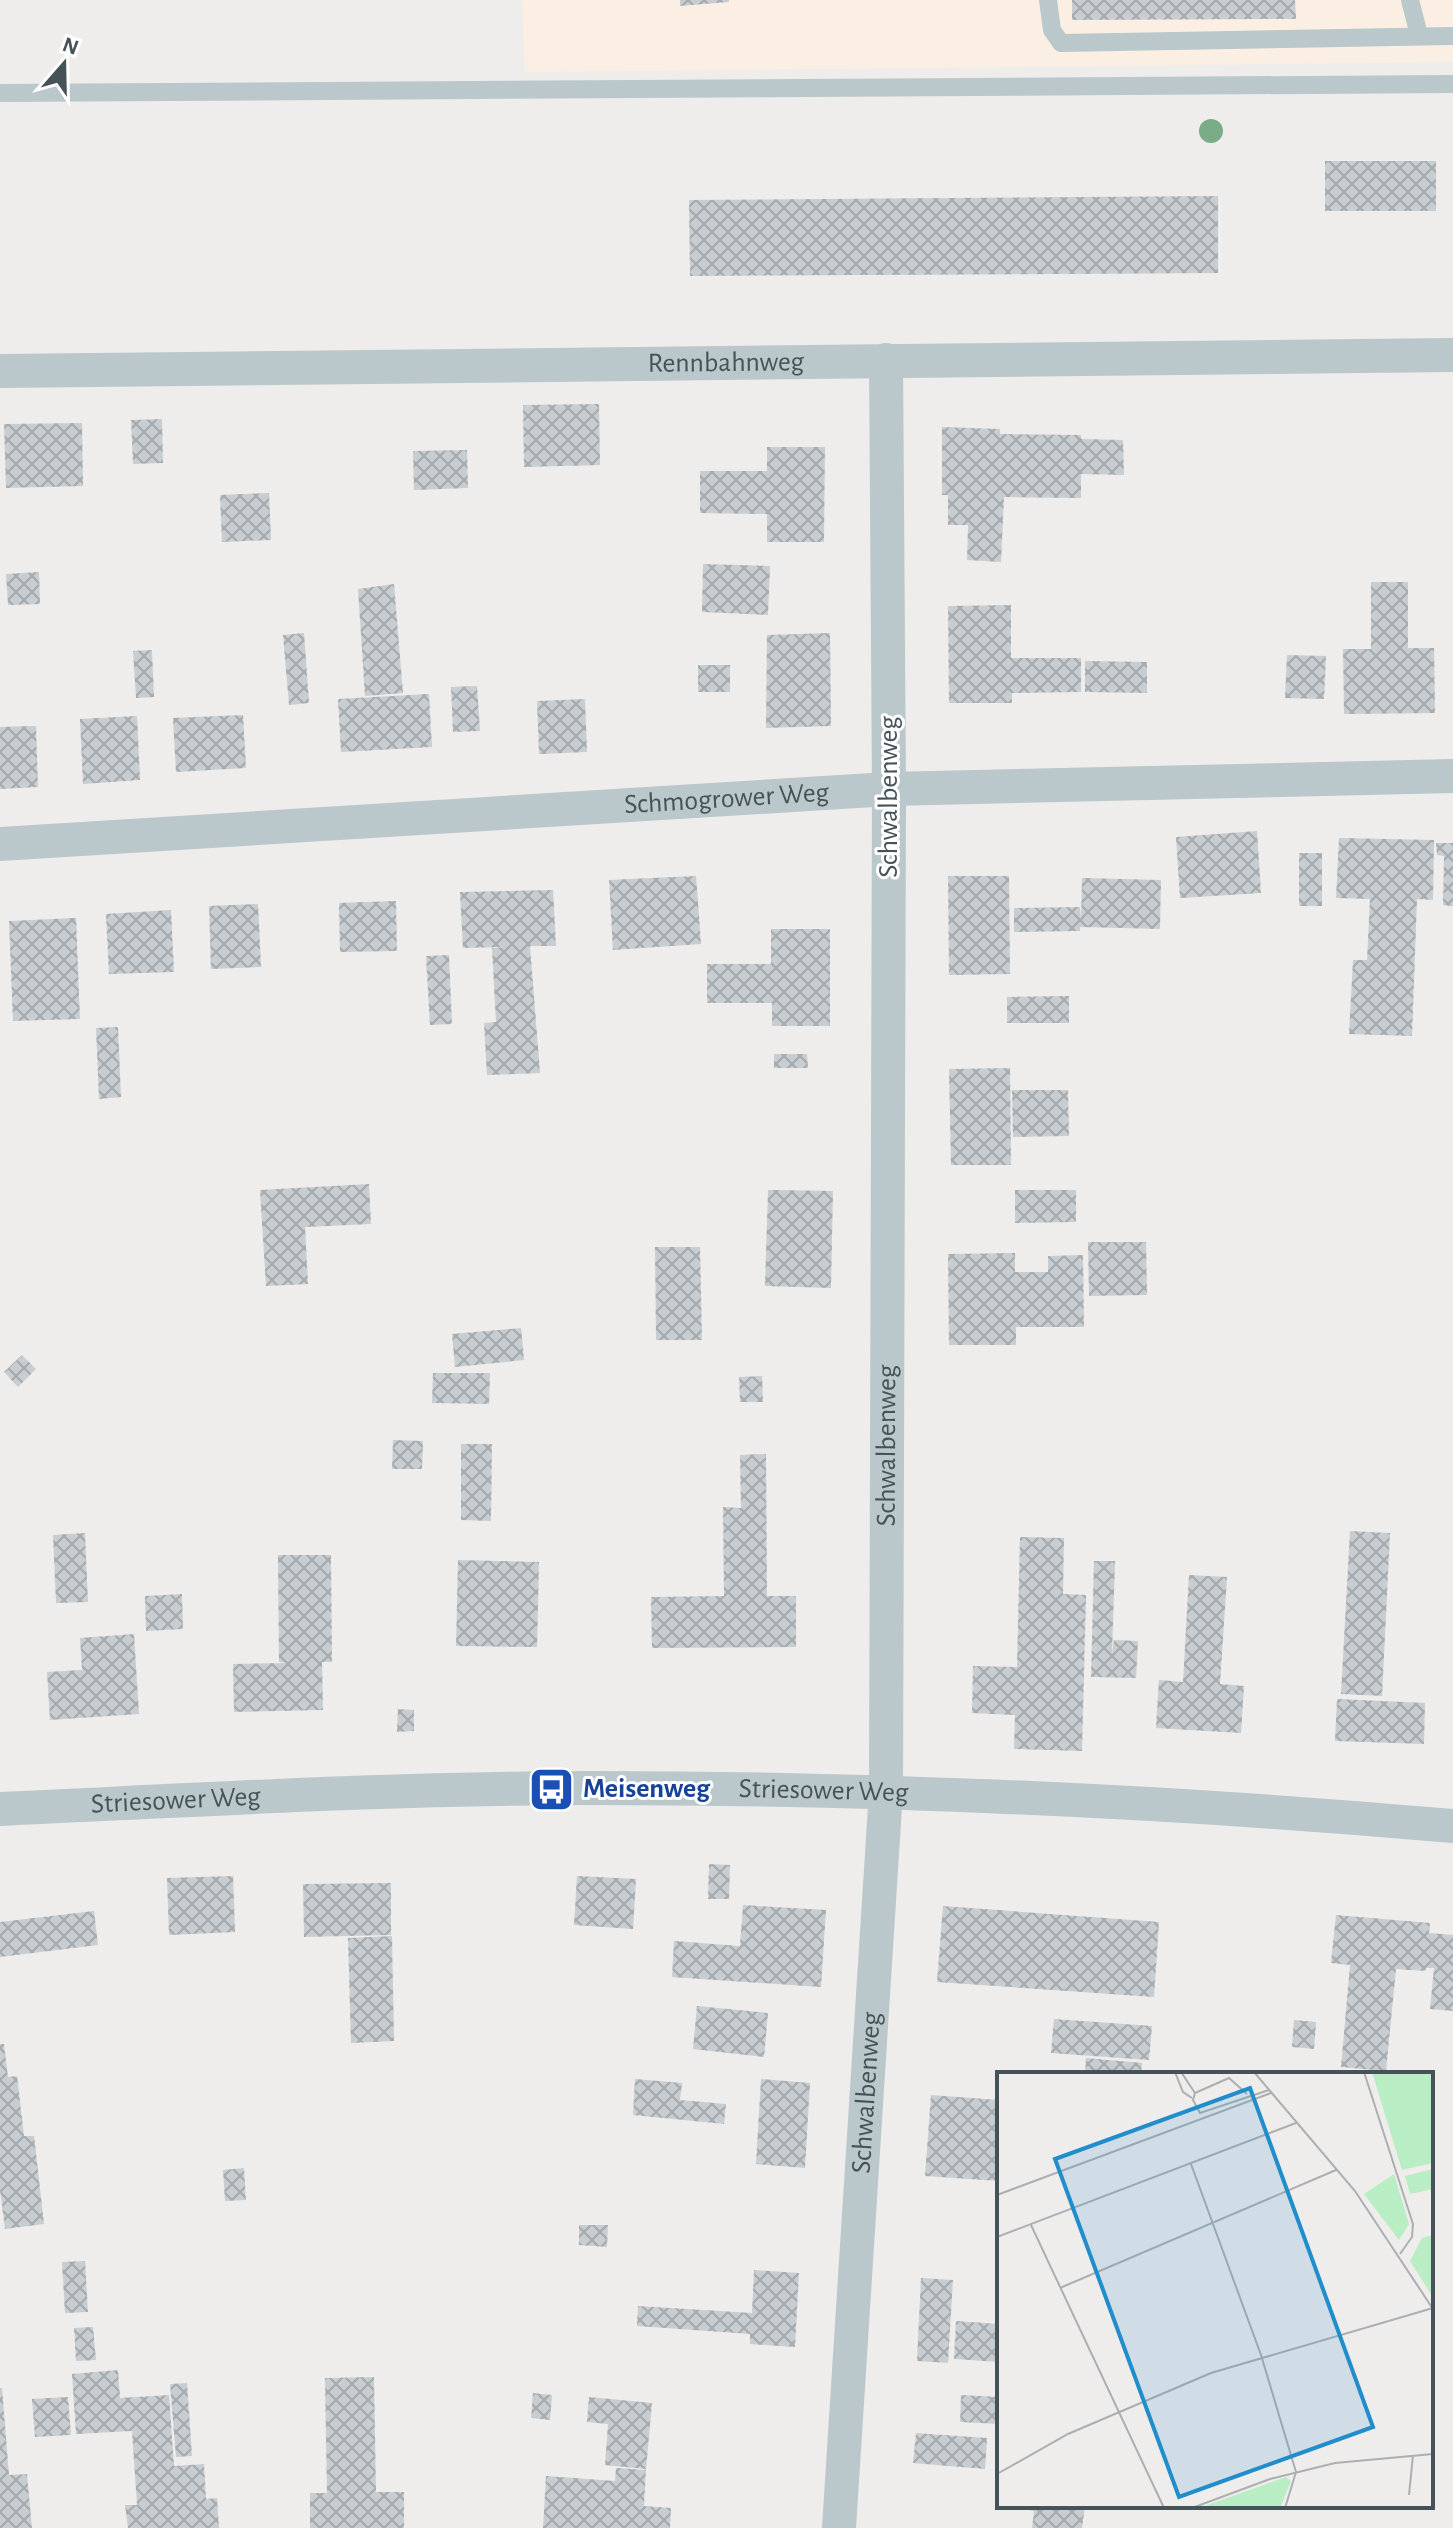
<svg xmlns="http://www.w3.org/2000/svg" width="1453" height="2528" font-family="'Alegreya Sans',sans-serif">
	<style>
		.commercial { fill: #fbefe3 }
		.building { fill: url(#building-cross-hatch) }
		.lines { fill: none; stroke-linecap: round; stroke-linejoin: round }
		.service { stroke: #bac7cb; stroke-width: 18 }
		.minor { stroke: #bac7cb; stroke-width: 34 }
		.tree { fill: #79ac87 }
		.labels { text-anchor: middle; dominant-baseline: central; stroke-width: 6; stroke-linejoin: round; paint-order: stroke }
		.street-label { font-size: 28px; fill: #455358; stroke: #fff }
		.transit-label { font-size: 28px; font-weight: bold; fill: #164399; stroke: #fff; text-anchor: start }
		.inset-road { fill: none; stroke: #abafb1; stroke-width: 2 }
		.view { fill: #218dcb; fill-opacity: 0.15; stroke: #218dcb; stroke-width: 4 }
		.inset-edge { fill: none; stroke: #455358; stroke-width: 4 }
	</style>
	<defs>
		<pattern id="building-cross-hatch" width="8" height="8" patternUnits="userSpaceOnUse" patternTransform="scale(2)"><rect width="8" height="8" fill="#c8cdd1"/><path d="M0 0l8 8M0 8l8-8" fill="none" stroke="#a4a9ac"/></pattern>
	</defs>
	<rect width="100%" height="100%" fill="#efecec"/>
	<!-- commercial -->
	<polygon class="commercial" points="522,0 1453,0 1453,62 525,72"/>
	<!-- building -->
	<g class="building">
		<polygon points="680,0 729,0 729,2 680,6"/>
		<polygon points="1072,0 1295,0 1296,19 1072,20"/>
		<rect x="1325" y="161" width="111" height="50"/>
		<polygon points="1218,196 1218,273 690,276 689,200"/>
		<polygon points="599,404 600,465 524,467 523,405"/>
		<polygon points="162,419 163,463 133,464 131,420"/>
		<polygon points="82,423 83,486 6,488 4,424"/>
		<polygon points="942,427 1000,429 1000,434 1081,435 1081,439 1123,440 1124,475 1081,474 1081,498 1004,497 1001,562 967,560 968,525 948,525 948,495 942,495"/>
		<polygon points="767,447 825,447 824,542 767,542 767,514 700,513 700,471 767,471"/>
		<polygon points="467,450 468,488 414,490 413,451"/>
		<polygon points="269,493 271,540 222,542 220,495"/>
		<polygon points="703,564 770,566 768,615 702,612"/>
		<polygon points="39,572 40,604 8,605 6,574"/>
		<polygon points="1371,582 1408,582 1408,648 1434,648 1435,713 1344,714 1343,649 1371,649"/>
		<polygon points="394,584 403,693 365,696 358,589"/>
		<polygon points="1011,605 1011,658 1081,658 1081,692 1012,693 1012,703 949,703 948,606"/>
		<polygon points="304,633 309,703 289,705 283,635"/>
		<polygon points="830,633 831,726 766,728 767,635"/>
		<polygon points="152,650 154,697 136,698 133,651"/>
		<polygon points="1287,655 1326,656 1324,699 1285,698"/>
		<polygon points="1085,661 1147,662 1147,693 1085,692"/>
		<rect x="698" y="665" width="32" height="27"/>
		<polygon points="477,686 480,731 453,732 451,687"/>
		<polygon points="429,694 432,747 341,752 338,699"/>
		<polygon points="585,699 587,752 539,754 537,701"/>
		<polygon points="243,715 246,768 176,772 173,718"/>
		<polygon points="137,716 140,780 83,784 80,719"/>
		<polygon points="36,726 38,787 0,789 0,727"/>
		<polygon points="1257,831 1261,893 1180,898 1176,837"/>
		<polygon points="1339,838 1434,840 1433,900 1417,899 1412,1036 1349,1034 1353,960 1367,960 1370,899 1336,898"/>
		<polygon points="1436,843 1453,843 1453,906 1443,905 1444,856 1437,855"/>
		<rect x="1299" y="853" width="23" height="53"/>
		<polygon points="696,876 701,944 613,950 609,880"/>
		<polygon points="948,876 1009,876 1010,974 949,975"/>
		<polygon points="1082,878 1161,880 1160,929 1080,927 1080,931 1014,932 1014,908 1080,907 1081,921"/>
		<polygon points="553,890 556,946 530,946 540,1073 487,1075 484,1023 496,1022 492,948 505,947 463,948 460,892"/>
		<polygon points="396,901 397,951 340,952 339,903"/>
		<polygon points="258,904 261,967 211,969 209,906"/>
		<polygon points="171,910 174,972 109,974 106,914"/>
		<polygon points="76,918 80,1019 13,1021 9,921"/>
		<polygon points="771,929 830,929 830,1026 772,1026 772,1003 707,1003 707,964 771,964"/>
		<polygon points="449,955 452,1024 430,1025 426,956"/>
		<polygon points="1069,996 1069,1023 1007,1023 1007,997"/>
		<polygon points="118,1027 121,1097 99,1099 96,1028"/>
		<polygon points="774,1054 807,1054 808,1068 774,1068"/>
		<polygon points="1010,1068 1011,1165 951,1165 949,1069"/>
		<polygon points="1012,1090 1068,1090 1069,1136 1013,1137"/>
		<polygon points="369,1184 371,1224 305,1227 308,1284 266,1286 260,1190"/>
		<polygon points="768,1190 833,1191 831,1288 765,1286"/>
		<polygon points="1015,1190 1076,1190 1076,1222 1015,1223"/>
		<polygon points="1088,1242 1146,1242 1147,1295 1089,1296"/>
		<polygon points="655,1247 700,1247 702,1340 656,1340"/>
		<polygon points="1015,1253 1015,1272 1048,1272 1048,1256 1083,1255 1084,1327 1016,1327 1016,1345 949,1345 948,1254"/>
		<polygon points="521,1328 524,1360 455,1367 452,1334"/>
		<polygon points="22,1355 36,1369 18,1387 4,1372"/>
		<polygon points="433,1373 490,1373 489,1404 432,1403"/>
		<polygon points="762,1376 763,1402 740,1402 739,1377"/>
		<polygon points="393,1440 423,1441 422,1469 392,1469"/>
		<polygon points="461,1444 492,1444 491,1521 461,1520"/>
		<polygon points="766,1454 767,1596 796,1596 796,1647 652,1648 651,1597 724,1596 723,1507 741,1508 740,1455"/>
		<polygon points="1350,1531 1390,1533 1382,1696 1341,1694"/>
		<polygon points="85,1533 88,1602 56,1603 53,1535"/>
		<polygon points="1020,1537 1064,1538 1063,1594 1086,1595 1082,1751 1014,1749 1015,1715 972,1713 973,1666 1017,1667"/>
		<polygon points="278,1555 331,1555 332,1662 322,1662 323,1710 234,1712 233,1664 288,1663 279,1662"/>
		<polygon points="458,1560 539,1562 537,1647 456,1646"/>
		<polygon points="1094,1561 1115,1561 1112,1654 1114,1640 1138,1641 1136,1678 1091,1677"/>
		<polygon points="1189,1575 1227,1577 1220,1684 1244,1686 1241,1733 1156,1728 1159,1680 1183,1682"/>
		<polygon points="182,1594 183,1629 146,1631 145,1596"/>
		<polygon points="134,1634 139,1714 50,1720 47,1672 82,1670 80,1638"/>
		<polygon points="1337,1699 1425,1703 1424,1744 1335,1741"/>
		<polygon points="398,1709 414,1710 414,1731 397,1732"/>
		<polygon points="709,1864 730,1865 729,1899 708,1899"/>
		<polygon points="233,1876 235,1932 169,1935 167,1878"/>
		<polygon points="577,1876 636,1879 633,1929 574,1925"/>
		<polygon points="391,1883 391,1935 304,1937 303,1884"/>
		<polygon points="743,1905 826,1910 821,1987 672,1977 674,1941 740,1946"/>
		<polygon points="943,1906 1159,1922 1154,1997 937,1982"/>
		<polygon points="94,1911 98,1945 0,1957 0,1922"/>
		<polygon points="1336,1915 1430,1923 1429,1933 1453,1935 1453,2011 1430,2009 1434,1968 1426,1968 1425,1971 1396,1969 1386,2071 1341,2067 1350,1965 1331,1963"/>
		<polygon points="392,1936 394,2041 351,2043 348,1938"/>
		<polygon points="697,2006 768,2013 764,2057 693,2049"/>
		<polygon points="1054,2019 1152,2026 1149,2060 1051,2053"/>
		<polygon points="1294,2020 1316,2022 1314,2049 1292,2047"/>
		<polygon points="0,2044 4,2044 8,2077 17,2076 24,2136 34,2136 44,2224 5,2229 0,2190"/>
		<polygon points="1086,2058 1142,2063 1141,2074 1085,2074"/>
		<polygon points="635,2079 682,2083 680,2100 726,2104 724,2124 633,2115"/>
		<polygon points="761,2079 810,2083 805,2168 756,2164"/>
		<polygon points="931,2095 999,2100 999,2181 925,2176"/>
		<polygon points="244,2168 246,2200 225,2201 223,2170"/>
		<polygon points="579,2225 608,2225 607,2247 579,2245"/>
		<polygon points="85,2261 88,2312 65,2313 62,2262"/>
		<polygon points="754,2270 799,2273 795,2347 750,2344 750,2334 637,2326 638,2306 752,2313"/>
		<polygon points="921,2278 953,2280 948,2363 917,2361"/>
		<polygon points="956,2321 999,2324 999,2362 954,2359"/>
		<polygon points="93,2327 96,2360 76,2361 74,2328"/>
		<polygon points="118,2370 120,2398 169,2395 174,2466 204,2464 206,2499 217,2498 219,2528 128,2528 125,2505 137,2505 132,2431 76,2434 72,2374"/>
		<polygon points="374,2377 376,2492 404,2492 404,2528 310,2528 310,2493 327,2493 325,2378"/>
		<polygon points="187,2383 192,2456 176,2457 170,2384"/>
		<polygon points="0,2388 2,2388 9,2475 27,2474 32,2528 0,2528"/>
		<polygon points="533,2393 552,2395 550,2420 531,2418"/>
		<polygon points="961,2395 999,2397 999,2424 960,2422"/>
		<polygon points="68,2397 71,2435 35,2437 32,2399"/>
		<polygon points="589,2397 652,2403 646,2469 605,2465 608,2424 587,2422"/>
		<polygon points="916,2433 987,2438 985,2469 913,2463"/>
		<polygon points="616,2468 646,2470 644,2506 671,2508 670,2528 543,2528 546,2476 615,2481"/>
		<polygon points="1009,2506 1085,2506 1082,2528 1032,2528 1034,2511"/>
	</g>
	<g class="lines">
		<!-- service -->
		<g class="service">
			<polyline points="1048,0 1052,30 1061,43 1453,36"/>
			<polyline points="1410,0 1419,35"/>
			<polyline points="0,93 1453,84"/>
		</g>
		<!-- minor -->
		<g class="minor">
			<path id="s1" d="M 0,371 L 1453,355"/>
			<path id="s2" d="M 0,844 L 889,789 L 1453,776"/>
			<path id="s3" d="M 0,1809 C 197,1800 394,1788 592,1788 C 879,1788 1166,1801 1453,1826"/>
			<path id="s4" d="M 839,2528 L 886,1791 L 889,789 L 886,360"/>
		</g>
	</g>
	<!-- trees -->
	<circle class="tree" cx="1211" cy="131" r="12"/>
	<!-- icons -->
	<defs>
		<symbol id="bus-square" viewBox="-11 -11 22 22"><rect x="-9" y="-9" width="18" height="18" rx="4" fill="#1a4fb4" stroke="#fff"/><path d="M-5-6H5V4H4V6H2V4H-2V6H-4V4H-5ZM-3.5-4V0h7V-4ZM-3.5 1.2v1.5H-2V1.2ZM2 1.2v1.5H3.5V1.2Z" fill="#fff"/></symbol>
	</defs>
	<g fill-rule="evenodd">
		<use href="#bus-square" x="526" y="1764" width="51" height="51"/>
	</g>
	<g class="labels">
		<!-- street labels -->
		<g class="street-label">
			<text stroke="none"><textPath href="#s1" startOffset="726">Rennbahnweg</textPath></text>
			<text transform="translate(889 797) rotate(-90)">Schwalbenweg</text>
			<text stroke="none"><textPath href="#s2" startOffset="728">Schmogrower Weg</textPath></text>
			<text stroke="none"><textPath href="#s4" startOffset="1084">Schwalbenweg</textPath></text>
			<text stroke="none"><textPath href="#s3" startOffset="824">Striesower Weg</textPath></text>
			<text stroke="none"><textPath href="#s3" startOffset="176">Striesower Weg</textPath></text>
			<text stroke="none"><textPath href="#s4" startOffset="436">Schwalbenweg</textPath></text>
		</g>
		<!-- transit labels -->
		<g class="transit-label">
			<text x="583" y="1789">Meisenweg</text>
		</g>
	</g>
	<!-- overview -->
	<g transform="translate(997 2072)">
		<rect width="436" height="436" fill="#efecec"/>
		<path d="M 375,0 L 436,0 L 436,91 L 405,98 ZM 436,97 L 436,117 L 413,122 L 408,104 Z" fill="#b9edc3"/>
		<path d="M 397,102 L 412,152 L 402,168 L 367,122 ZM 436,163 L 434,179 L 436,225 L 413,189 L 425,166 ZM 289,405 L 294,409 L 283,436 L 202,436 Z" fill="#b9edc3"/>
		<path class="inset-road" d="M 178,0 L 186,20 L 195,26M 184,0 L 198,21M 257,0 L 358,119 L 436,237M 367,0 L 416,152 L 415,165 L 403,182M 198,21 L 196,28 L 203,41 L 272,18M 198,21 L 232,6 L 250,22M 194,92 L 264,283 L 299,400 L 288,436M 0,123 L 274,21M 34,153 L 167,436M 0,165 L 299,51M 63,216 L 339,98M 0,402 L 71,362 L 214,301 L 436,236M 412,423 L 416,383M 195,436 L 273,407 L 338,391 L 436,382"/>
		<path class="view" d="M 253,16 L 376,355 L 182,425 L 58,87 Z"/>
		<rect width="436" height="436" class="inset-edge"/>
	</g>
	<!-- north arrow -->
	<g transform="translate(64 64) rotate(20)" stroke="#ffffff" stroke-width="6" paint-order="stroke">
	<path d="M0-6L14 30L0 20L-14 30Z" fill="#455358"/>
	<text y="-12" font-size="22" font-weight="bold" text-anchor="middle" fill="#455358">N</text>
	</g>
</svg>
